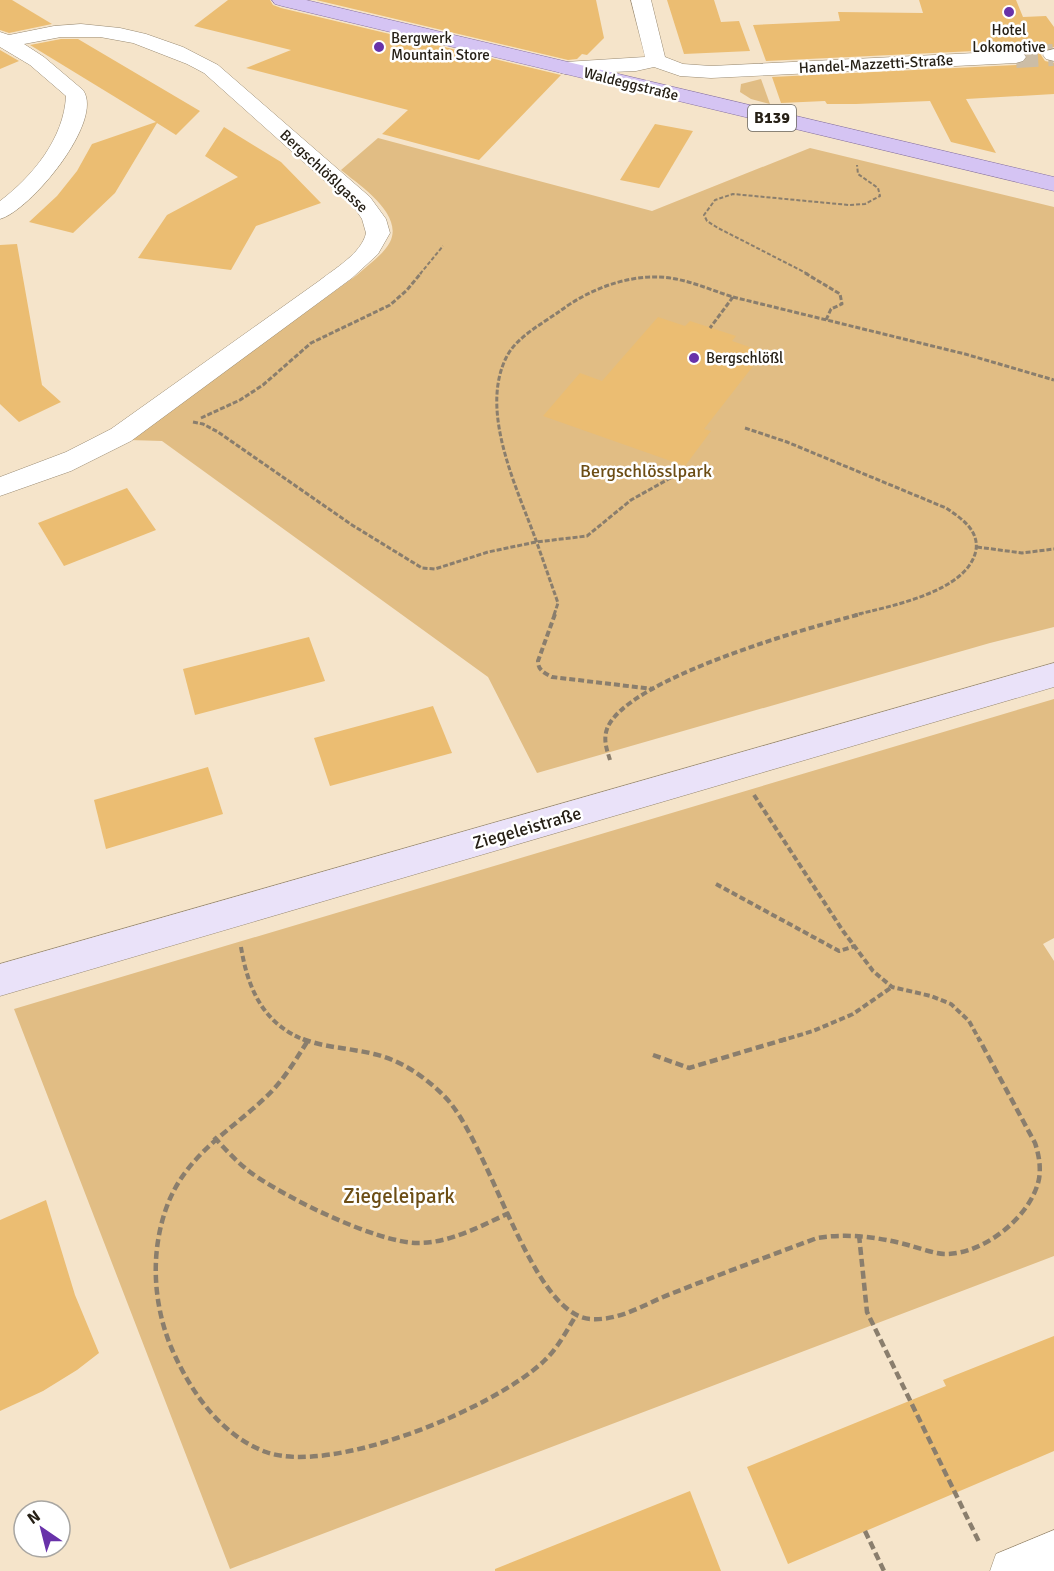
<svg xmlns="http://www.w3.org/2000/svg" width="1054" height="1571" font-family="Signika,sans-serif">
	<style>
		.green { fill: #e1bd84 }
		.building { fill: #ebbd72 }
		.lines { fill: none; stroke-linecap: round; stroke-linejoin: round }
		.street-tunnel { stroke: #ccbda6; stroke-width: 22; stroke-dasharray: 22 10; stroke-linecap: butt }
		.street-casing { stroke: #998a72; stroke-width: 1 }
		.secondary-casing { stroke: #998a72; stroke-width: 1 }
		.primary-casing { stroke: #8671a0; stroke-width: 1 }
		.path-far3 { stroke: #8a7e6d; stroke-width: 2; stroke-dasharray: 4 2; stroke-linecap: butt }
		.path-far2 { stroke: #8a7e6d; stroke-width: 3; stroke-dasharray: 5 2; stroke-linecap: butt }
		.path-far1 { stroke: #8a7e6d; stroke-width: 4; stroke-dasharray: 6 3; stroke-linecap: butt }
		.path { stroke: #8a7e6d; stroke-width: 4.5; stroke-dasharray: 8 4; stroke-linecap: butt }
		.street { fill: #fff; fill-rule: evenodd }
		.secondary { fill: #eae2f9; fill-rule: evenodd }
		.primary { fill: #d5c4f3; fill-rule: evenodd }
		.poi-dot { fill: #6832a9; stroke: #fff; stroke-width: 2 }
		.labels { text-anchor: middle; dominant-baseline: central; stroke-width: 5; stroke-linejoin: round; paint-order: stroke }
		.far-poi-label { font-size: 15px; fill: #262016; stroke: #fff; text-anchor: start }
		.far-street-label { font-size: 15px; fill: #262016; stroke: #fff }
		.shield { fill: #fff; stroke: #67635c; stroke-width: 1.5 }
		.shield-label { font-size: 16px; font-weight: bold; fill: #262016 }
		.park-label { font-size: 18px; fill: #6c4d14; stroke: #fff }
		.street-label { font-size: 18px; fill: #262016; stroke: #fff }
		.near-park-label { font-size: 21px; fill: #6c4d14; stroke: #fff }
	</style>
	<rect width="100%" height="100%" fill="#f5e4ca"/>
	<!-- green -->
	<g class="green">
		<polygon points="761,79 770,104 751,99 740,92 741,84"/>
		<path d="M 378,138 L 652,211 L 810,148 L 1054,207 L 1054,627 L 990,643 L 537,773 L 488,677 L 162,441 L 129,440 L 357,275 C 368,265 383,255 390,242 C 404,214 359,185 341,170 Z"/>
		<polygon points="1054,699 1054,938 1043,944 1054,961 1054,1256 230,1569 14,1009"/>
	</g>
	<!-- building -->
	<g class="building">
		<polygon points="0,0 12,0 52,24 9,33 0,30"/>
		<polygon points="228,0 270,0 273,5 281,8 561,75 479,160 382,134 408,110 246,68 291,50 194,26"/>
		<polygon points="316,0 596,0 604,38 587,55 582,54 577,59 568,60"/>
		<polygon points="667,0 714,0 721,22 739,21 750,51 684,54"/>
		<polygon points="919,0 1016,0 1023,17 1046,16 1054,27 1054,47 1045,49 1041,55 1045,61 1054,63 1054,94 966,99 996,153 951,142 930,101 856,104 827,104 825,101 781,103 772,77 1016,65 1024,63 1028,58 1025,52 1016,49 766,61 753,25 840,21 838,12 923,13"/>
		<polygon points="61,39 78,39 200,111 176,135 157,123 115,193 73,233 29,222 57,196 77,171 92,144 156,122 30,45"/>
		<polygon points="0,50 19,61 0,69"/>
		<polygon points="655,124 693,131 659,188 620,180"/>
		<polygon points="224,127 281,162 321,203 256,226 231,270 138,258 167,215 238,177 205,156"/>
		<polygon points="17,244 42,385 61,402 19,422 0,404 0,245"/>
		<polygon points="658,317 685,326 690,321 736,336 732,341 764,352 704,429 711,431 685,466 543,416 580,373 602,381"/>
		<polygon points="127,488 156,530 64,566 38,523"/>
		<polygon points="309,637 325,681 195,715 183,669"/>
		<polygon points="433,706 452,753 330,786 314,738"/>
		<polygon points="208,767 223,814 106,849 94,800"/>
		<polygon points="46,1200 75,1295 99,1353 77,1370 43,1391 0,1411 0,1220"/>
		<polygon points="1054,1336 1054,1451 788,1564 747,1467 946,1386 943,1380"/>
		<polygon points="690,1491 721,1571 495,1571 495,1569"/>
	</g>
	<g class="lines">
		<!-- street-tunnel -->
		<polyline class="street-tunnel" points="1016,57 1053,55"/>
		<defs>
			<g id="street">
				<polygon points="631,0 651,0 665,57 683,64 711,66 1016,51 1023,53 1026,57 1023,61 1016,63 711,78 680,76 654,67 636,71 565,74 558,72 555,68 558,64 565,62 645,57"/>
				<path d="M 81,24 L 120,28 L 146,34 L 183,47 L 218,65 L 370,197 L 386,219 L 390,233 L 378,254 L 352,278 L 131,441 L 71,471 L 0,496 L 0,477 L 66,452 L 111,429 L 319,281 C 334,269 362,253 366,233 L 362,219 L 354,207 L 204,73 L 187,64 L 133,43 L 100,37 L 61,37 L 24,44 L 44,57 L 83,90 C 105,121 30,211 0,219 L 0,201 C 33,176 64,138 66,96 L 30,65 L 0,47 L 0,32 L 9,35 L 54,26 Z"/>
				<polygon points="1054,49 1054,61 1046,59 1043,55 1046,51"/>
				<polygon points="1054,1530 1054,1571 990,1571 996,1554"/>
			</g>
			<polygon id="secondary" points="1054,663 1054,687 0,996 0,964"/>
			<polygon id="primary" points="272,0 306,0 1054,177 1054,191 282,6 275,4"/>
		</defs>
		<!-- street casing -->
		<use href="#street" class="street-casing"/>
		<!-- secondary casing -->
		<use href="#secondary" class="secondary-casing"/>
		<!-- primary casing -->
		<use href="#primary" class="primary-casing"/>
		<!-- path-far3 -->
		<g class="path-far3">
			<polyline points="420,274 443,246"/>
			<polyline points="808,274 718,228 707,221 704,215 715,200 733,194 849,205 865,204 880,196 878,188 858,174 857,165"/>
		</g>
		<!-- path-far2 -->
		<g class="path-far2">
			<polyline points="805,273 840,294 842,304 831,309 826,320"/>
			<polyline points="733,297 965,354 1054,380"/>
			<polyline points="201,418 240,400 263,385 311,343 390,305 407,290 421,273"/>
			<polyline points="193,422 203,424 218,432 352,525 422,568 435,569 488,552 536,542 587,536 631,500 674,476"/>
			<path d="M 745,428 L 787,442 L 946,508 C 961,518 979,530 976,550 C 968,592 890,606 855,615"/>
			<polyline points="977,547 1022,553 1054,549"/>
			<path d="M 554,615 L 558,603 C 551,583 544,563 537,543 C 518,490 479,413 506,358 C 516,337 542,324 560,311 C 592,287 637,271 676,279 C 696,283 714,291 733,297 L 710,328"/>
		</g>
		<!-- path-far1 -->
		<g class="path-far1">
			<path d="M 555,614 L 538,661 C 538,670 544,673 552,677 L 653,689"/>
			<path d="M 610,760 C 607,750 603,740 607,729 C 625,679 810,627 861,614"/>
			<polyline points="754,795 843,931 873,971 892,987 931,996 951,1004 969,1021 980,1041"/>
			<polyline points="716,884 839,951 855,946"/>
			<path d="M 241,947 C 248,990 264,1025 307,1041"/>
			<polyline points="780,1041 813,1031 853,1014 892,987"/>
		</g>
		<!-- path -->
		<g class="path">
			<path d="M 303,1039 C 326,1048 350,1048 374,1054 C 400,1060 424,1076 443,1095 C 489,1138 530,1316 591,1319 C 621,1321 646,1303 673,1293 C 721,1274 769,1256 817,1238 C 848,1233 878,1237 908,1245 C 919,1248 932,1253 944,1254 C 983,1255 1031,1217 1039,1179 C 1041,1167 1039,1155 1035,1143 L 979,1039"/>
			<path d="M 307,1042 C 295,1061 283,1081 266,1097 C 229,1132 186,1155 167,1206 C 150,1252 153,1303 171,1347 C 190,1391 220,1435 266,1452 C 332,1476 495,1408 544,1361 C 557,1349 566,1332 575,1317"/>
			<polyline points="653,1055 689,1068 786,1039"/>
			<path d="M 214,1137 C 225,1149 237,1162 250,1172 C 284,1197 377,1243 418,1243 C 450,1243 481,1226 509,1213"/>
			<polyline points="859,1235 867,1312 980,1544"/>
			<polyline points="865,1531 884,1571"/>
		</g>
		<!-- street -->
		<use href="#street" class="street"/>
		<!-- secondary -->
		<use href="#secondary" class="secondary"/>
		<!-- primary -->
		<use href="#primary" class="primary"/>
	</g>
	<!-- markers -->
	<g class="poi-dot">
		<circle cx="1009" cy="12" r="6"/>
		<circle cx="379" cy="47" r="6"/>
		<circle cx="694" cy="358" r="6"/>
	</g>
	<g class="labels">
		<!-- far-poi labels -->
		<g class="far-poi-label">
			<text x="1009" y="30" text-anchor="middle">Hotel<tspan x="1009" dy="17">Lokomotive</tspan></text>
			<text x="391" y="38">Bergwerk<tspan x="391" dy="17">Mountain Store</tspan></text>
			<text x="706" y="358">Bergschlößl</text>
		</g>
		<!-- far-street labels -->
		<g class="far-street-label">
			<text transform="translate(876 64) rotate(-3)">Handel-Mazzetti-Straße</text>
			<text transform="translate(631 84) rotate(14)">Waldeggstraße</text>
			<text transform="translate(324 171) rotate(43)">Bergschlößlgasse</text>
		</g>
		<!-- shield labels -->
		<rect class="shield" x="748" y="105" width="48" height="26" rx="4.5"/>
		<g class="shield-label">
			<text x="772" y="118">B139</text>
		</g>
		<!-- park labels -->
		<g class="park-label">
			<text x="646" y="471">Bergschlösslpark</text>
		</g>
		<!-- street labels -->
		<g class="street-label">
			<text transform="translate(527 828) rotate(-16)">Ziegeleistraße</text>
		</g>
		<!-- near-park labels -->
		<g class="near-park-label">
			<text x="399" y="1196">Ziegeleipark</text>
		</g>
	</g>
	<!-- north arrow -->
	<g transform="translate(42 1529) rotate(325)"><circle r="28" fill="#ffffff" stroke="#a8a6a2" stroke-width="1.5"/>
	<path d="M0-4.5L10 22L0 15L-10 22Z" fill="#6832a9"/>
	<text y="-9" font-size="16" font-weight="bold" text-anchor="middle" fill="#262016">N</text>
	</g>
</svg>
